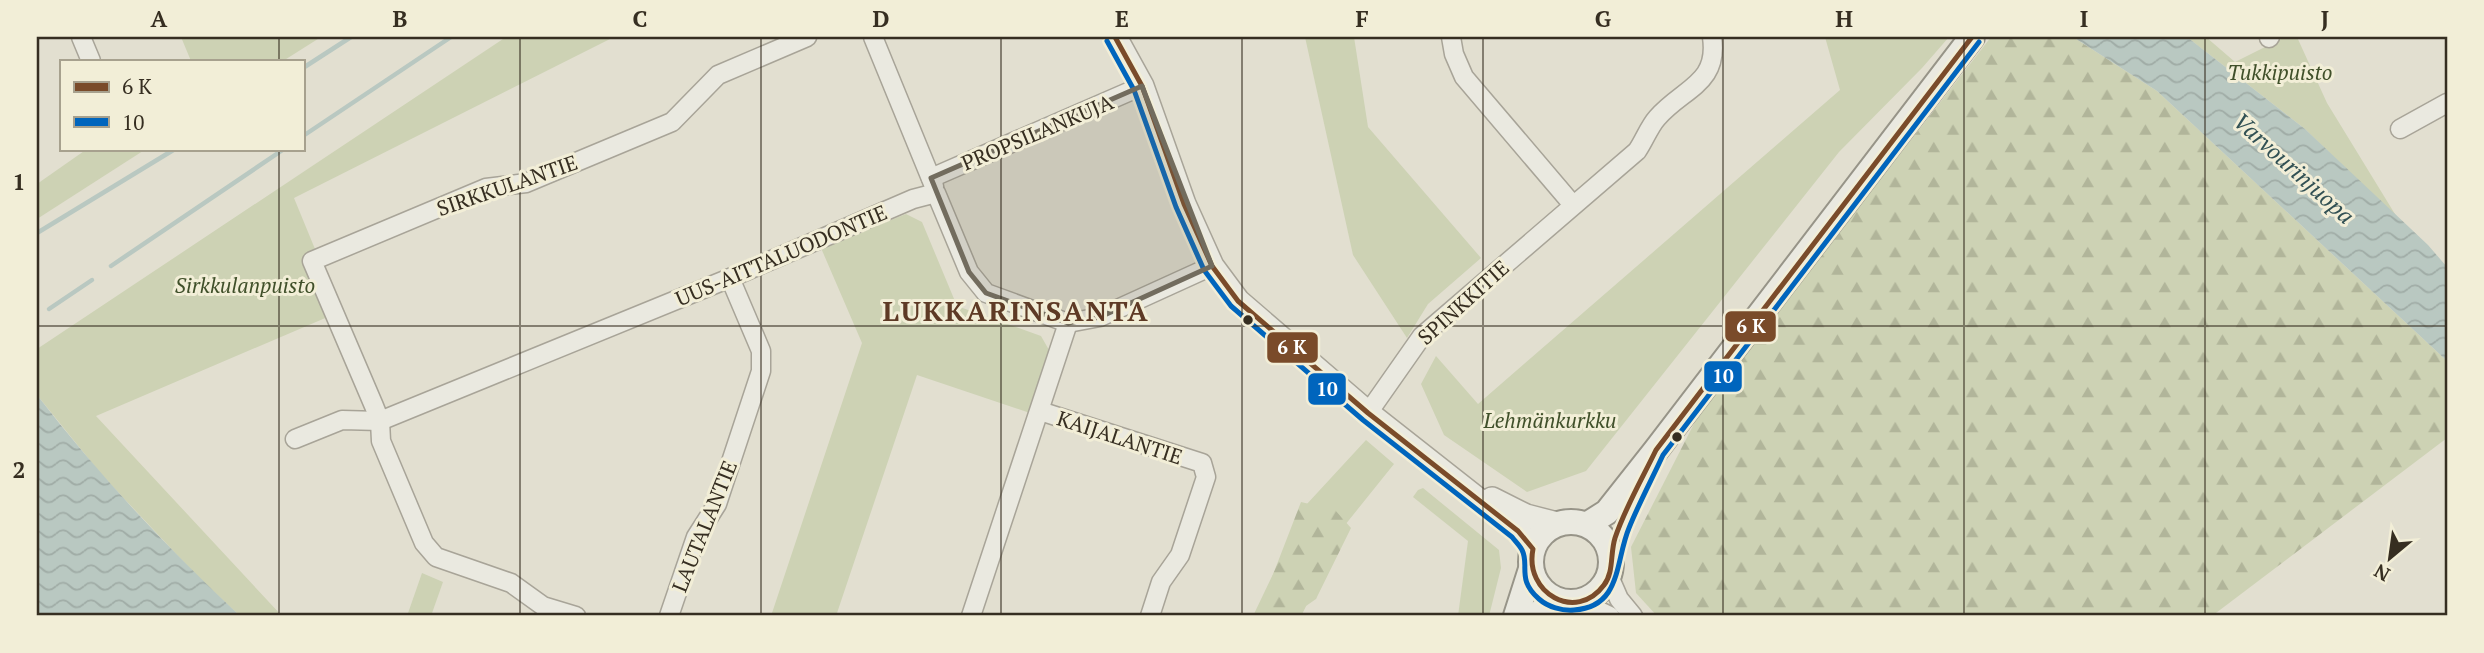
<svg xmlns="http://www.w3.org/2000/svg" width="2484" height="653" font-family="'PT Serif',serif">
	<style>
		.green { fill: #cdd2b4 }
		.forest { fill: url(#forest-firs) }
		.water { fill: url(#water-waves) }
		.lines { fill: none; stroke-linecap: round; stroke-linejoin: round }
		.stream { stroke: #b9c8c1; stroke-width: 4.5 }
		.minor-casing { stroke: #a8a498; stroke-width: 21 }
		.tertiary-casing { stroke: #a8a498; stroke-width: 26 }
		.secondary-casing { stroke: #979488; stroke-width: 28 }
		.minor { stroke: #eae9e0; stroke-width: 18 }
		.tertiary { stroke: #eae9e0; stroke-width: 23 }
		.secondary { stroke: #eae9e0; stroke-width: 24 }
		.bus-1-casing { stroke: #f2eed7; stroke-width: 10 }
		.bus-2-casing { stroke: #f2eed7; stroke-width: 10 }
		.bus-1 { stroke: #7a4b2a; stroke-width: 5 }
		.bus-2 { stroke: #0065bd; stroke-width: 5 }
		.marked { fill: #726c5e; fill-opacity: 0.2; stroke: #726c5e; stroke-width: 5; stroke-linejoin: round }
		.grid { fill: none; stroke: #362e21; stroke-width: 2; stroke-opacity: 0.55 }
		.bus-dot { fill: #362e21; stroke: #f2eed7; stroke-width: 2.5 }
		.labels { text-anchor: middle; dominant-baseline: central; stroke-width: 6; stroke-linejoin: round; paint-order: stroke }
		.park-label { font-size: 21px; font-style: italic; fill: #40502a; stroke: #f2eed7 }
		.street-label { font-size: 21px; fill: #362e21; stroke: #f2eed7 }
		.water-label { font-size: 23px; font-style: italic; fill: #325154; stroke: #f2eed7 }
		.district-label { font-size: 28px; font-weight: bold; letter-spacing: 2px; fill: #5e3a25; stroke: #f2eed7 }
		.line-badge { stroke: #f2eed7; stroke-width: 2.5 }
		.badge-label { font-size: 19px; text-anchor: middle; font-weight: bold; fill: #fff }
		.neatline { fill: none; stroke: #362e21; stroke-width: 2.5 }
		.grid-label { font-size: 23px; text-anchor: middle; font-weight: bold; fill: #362e21 }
	</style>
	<defs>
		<pattern id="forest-firs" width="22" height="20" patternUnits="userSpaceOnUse" patternTransform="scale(1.75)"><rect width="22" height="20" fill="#cdd2b4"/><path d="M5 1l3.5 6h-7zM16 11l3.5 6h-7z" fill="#b1b59a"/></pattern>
		<pattern id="water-waves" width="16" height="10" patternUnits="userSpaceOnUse" patternTransform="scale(1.75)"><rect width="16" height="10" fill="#b9c8c1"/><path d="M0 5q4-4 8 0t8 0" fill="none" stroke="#a0aca6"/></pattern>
	</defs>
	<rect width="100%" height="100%" fill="#e2dfd0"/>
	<!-- green -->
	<g class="green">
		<polygon points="181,37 321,37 283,61 191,61"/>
		<polygon points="506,37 614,37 294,198 315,249 304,256 330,316 96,416 282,616 240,616 197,576 101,474 37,395 37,349"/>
		<polygon points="1305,37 1354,37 1368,127 1481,258 1428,304 1407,338 1353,255"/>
		<polygon points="1825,37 1949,37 1922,68 1839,152 1586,471 1527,492 1444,435 1421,384 1436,356 1478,404 1840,90"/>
		<polygon points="2187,37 2206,37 2235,62 2285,37 2297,37 2327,103 2398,219 2305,129"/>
		<polygon points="87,149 146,149 37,219 37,184"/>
		<polygon points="906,214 922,222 957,306 1041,336 1049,350 1030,413 917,375 836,616 771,616 862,343 821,248"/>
		<polygon points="1366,440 1394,464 1345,525 1301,616 1253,616 1306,505"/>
		<polygon points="1423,488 1499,550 1501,568 1489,616 1458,616 1468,541 1413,497 1418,490"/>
		<polygon points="422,573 443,582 431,616 407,616"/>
	</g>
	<!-- forest -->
	<g class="forest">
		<polygon points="1991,37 2073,37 2157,91 2447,361 2447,438 2212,616 1657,616 1636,593 1631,547 1701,410"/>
		<polygon points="1301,502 1335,510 1351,528 1316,599 1306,606 1301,616 1257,616"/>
	</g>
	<!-- water -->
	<g class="water">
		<polygon points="2073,37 2187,37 2305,129 2428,245 2447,267 2447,361 2157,91"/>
		<path d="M 37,395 C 98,474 167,548 240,616 L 37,616 Z"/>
	</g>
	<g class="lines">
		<!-- stream -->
		<g class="stream">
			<polyline points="303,68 351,37"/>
			<polyline points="303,136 451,37"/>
			<polyline points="37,233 175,149"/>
			<polyline points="111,266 284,149"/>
			<polyline points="49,309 92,280"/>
		</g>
		<defs>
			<g id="minor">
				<polyline points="81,37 91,61"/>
				<polyline points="873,37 934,186"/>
				<polyline points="1451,37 1454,54 1464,77 1573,205"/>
				<polyline points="2269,38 2270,37"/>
				<polyline points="2400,129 2447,103"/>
				<polyline points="931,178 1142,86"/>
				<polyline points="1040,411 1202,463 1206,477 1180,555 1161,582 1150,616"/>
				<path d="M 1368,413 L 1422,336 L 1637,151 C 1644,141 1649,127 1657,118 C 1683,88 1719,84 1712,37"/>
				<polyline points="295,439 342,420 380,421 730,278 913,199 936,193 969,272 986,293 1068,323 1100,317 1212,266"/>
				<polyline points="1609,576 1619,599 1633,616"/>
				<polyline points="1579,601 1610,616"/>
				<polyline points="576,616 543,606 511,583 436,557 424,543 381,441 380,421 374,406 312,261 486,188 526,183 672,122 718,75 807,37"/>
				<polyline points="669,616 696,537 717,504 761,371 761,351 730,278"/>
				<polyline points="971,616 1068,323"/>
			</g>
			<g id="tertiary">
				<polyline points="1115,37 1142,86 1184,204 1212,266 1238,301 1368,413 1518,531 1533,549"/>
				<polyline points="1492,499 1526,516 1557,524"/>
			</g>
			<g id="secondary">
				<circle cx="1571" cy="562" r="40"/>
				<polyline points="1588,524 1607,512 1656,450 1972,37"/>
				<polyline points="1516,616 1531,569"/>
				<polyline points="1536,616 1547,606 1568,602"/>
			</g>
		</defs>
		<!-- minor casing -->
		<use href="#minor" class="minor-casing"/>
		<!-- tertiary casing -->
		<use href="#tertiary" class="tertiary-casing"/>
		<!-- secondary casing -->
		<use href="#secondary" class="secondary-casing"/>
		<!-- minor -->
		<use href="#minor" class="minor"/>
		<!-- tertiary -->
		<use href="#tertiary" class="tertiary"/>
		<!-- secondary -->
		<use href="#secondary" class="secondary"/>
		<defs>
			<path id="bus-1" d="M 1115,37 L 1142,86 L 1184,204 L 1212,266 L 1238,301 L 1368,413 L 1518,531 L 1533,549 C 1524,593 1576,623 1604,585 C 1614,572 1610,554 1615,538 C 1625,508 1642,479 1656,450 L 1972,37"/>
			<path id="bus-2" d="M 1107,41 L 1134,90 L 1176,207 L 1204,270 L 1231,306 L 1363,420 L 1512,537 C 1515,541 1520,546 1522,550 C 1530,565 1516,579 1539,599 C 1548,607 1562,611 1574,610 C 1622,607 1615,561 1629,528 C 1639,503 1652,479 1663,455 L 1979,42"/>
		</defs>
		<!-- bus-1 casing -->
		<use href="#bus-1" class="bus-1-casing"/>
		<!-- bus-2 casing -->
		<use href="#bus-2" class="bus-2-casing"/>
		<!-- bus-1 -->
		<use href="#bus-1" class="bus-1"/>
		<!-- bus-2 -->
		<use href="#bus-2" class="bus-2"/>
	</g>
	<!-- marked area -->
	<path class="marked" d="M 1142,86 L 1212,266 L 1100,317 L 1068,323 L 986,293 L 969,272 L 931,178 Z"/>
	<!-- grid -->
	<path class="grid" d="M 279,37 L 279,61M 520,37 L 520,616M 761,37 L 761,616M 1001,37 L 1001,616M 1242,37 L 1242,616M 1483,37 L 1483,616M 1723,37 L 1723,616M 1964,37 L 1964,616M 2205,37 L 2205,616M 279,149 L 279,616M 37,326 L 2447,326"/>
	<!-- markers -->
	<g class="bus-dot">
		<circle cx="1248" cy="320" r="6"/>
		<circle cx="1677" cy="437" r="6"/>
	</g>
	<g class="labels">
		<!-- park labels -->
		<g class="park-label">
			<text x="2280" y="72">Tukkipuisto</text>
			<text x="245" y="285">Sirkkulanpuisto</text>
			<text x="1550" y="420">Lehmänkurkku</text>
		</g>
		<!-- street labels -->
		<g class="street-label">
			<text transform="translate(1037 132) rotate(-23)">PROPSILANKUJA</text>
			<text transform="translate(507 185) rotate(-19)">SIRKKULANTIE</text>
			<text transform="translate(781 255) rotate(-23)">UUS-AITTALUODONTIE</text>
			<text transform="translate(1463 302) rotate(-42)">SPINKKITIE</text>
			<text transform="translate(1120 437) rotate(18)">KAIJALANTIE</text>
			<text transform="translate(704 526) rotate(-68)">LAUTALANTIE</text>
		</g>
		<!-- water labels -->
		<g class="water-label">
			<text transform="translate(2294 168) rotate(42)">Varvourinjuopa</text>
		</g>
		<!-- district labels -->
		<g class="district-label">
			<text x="1016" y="310">LUKKARINSANTA</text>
		</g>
	</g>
	<g class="line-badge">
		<rect x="1724" y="310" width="53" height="33" rx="7" fill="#7a4b2a"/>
		<rect x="1266" y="331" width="53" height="33" rx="7" fill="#7a4b2a"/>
		<rect x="1703" y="360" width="40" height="33" rx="7" fill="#0065bd"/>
		<rect x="1307" y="372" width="40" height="34" rx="7" fill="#0065bd"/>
	</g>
	<g class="badge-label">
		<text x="1751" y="333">6 K</text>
		<text x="1292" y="354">6 K</text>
		<text x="1723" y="383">10</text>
		<text x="1327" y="396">10</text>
	</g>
	<!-- border -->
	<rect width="2484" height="653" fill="none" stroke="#f2eed7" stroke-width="77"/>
	<!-- legend -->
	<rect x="60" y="60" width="245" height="91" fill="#f2eed7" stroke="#a7a18e" stroke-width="2"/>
	<rect x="74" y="82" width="35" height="10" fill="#7a4b2a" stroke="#a7a18e" stroke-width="2"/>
	<text x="122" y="94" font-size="21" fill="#362e21">6 K</text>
	<rect x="74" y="117" width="35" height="10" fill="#0065bd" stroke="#a7a18e" stroke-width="2"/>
	<text x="122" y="130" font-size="21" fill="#362e21">10</text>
	<!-- north arrow -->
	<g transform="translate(2390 558) rotate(209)" stroke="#f2eed7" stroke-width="5" paint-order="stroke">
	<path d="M0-5L12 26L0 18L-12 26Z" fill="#362e21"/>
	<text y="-10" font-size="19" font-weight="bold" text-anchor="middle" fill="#362e21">N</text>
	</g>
	<rect x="38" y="38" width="2408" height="576" class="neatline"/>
	<g class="grid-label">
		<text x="159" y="27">A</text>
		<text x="400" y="27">B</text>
		<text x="640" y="27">C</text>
		<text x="881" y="27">D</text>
		<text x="1122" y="27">E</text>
		<text x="1362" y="27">F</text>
		<text x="1603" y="27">G</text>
		<text x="1844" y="27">H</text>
		<text x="2084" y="27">I</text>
		<text x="2325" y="27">J</text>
		<text x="19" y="190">1</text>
		<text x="19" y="478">2</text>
	</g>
</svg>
